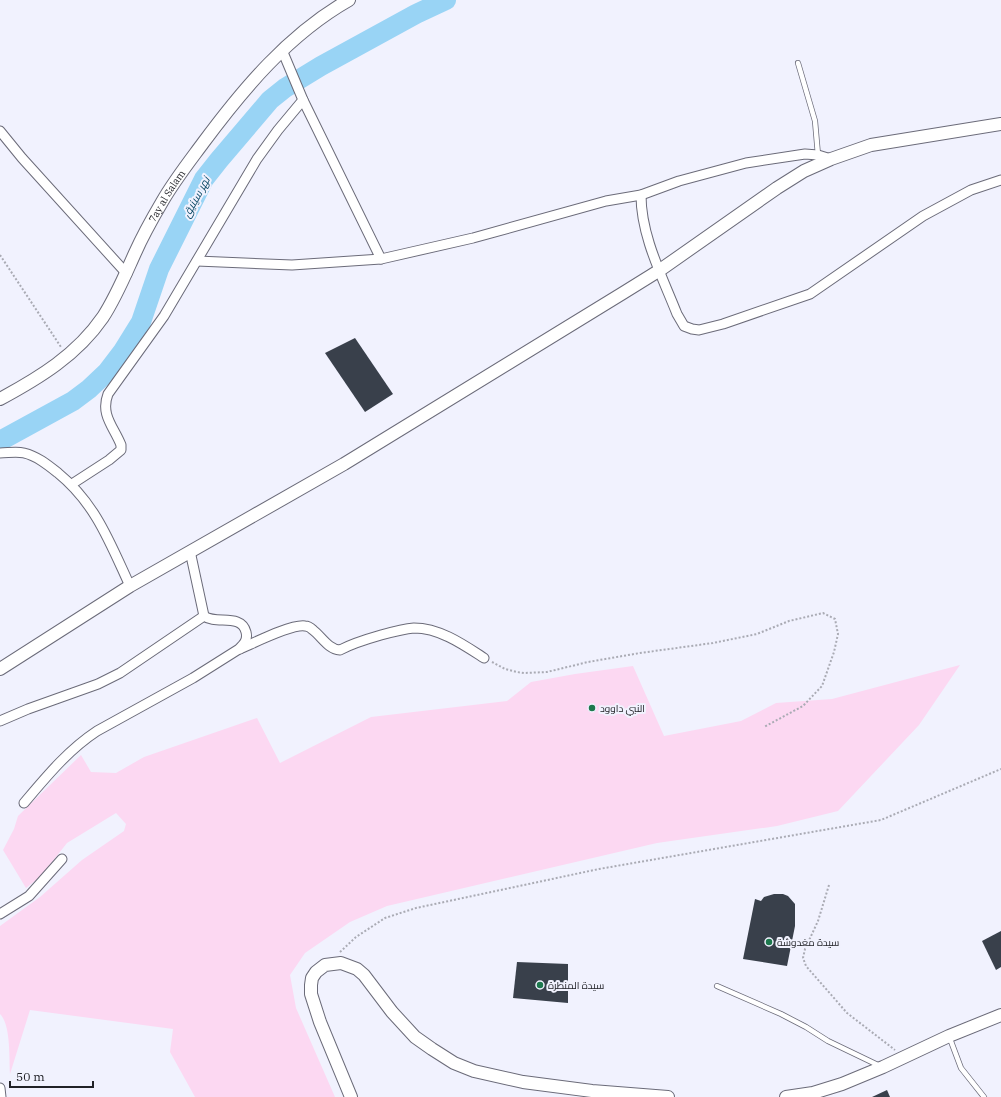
<svg xmlns="http://www.w3.org/2000/svg" width="1001" height="1097" font-family="'IBM Plex Serif',Cairo,serif">
	<style>
		.green { fill: #fcd8f2 }
		.lines { fill: none; stroke-linecap: round; stroke-linejoin: round }
		.river { stroke: #99d4f5; stroke-width: 20 }
		.building { fill: #39404b }
		.lane-casing { stroke: #6b6b79; stroke-width: 6 }
		.street-casing { stroke: #6b6b79; stroke-width: 11 }
		.secondary-casing { stroke: #6b6b79; stroke-width: 14 }
		.path { stroke: #aaabb4; stroke-width: 2; stroke-dasharray: 2 2; stroke-linecap: butt }
		.lane { stroke: #fff; stroke-width: 4.5 }
		.street { stroke: #fff; stroke-width: 9 }
		.secondary { stroke: #fff; stroke-width: 12 }
		.poi-dot { fill: #1d784d; stroke: #f1f2fe; stroke-width: 1.5 }
		.labels { text-anchor: middle; dominant-baseline: central; stroke-width: 4; stroke-linejoin: round; paint-order: stroke }
		.street-label { font-size: 10px; fill: #212227; stroke: #f1f2fe }
		.poi-label { font-size: 10px; fill: #212227; stroke: #f1f2fe; text-anchor: start }
		.water-label { font-size: 11px; font-style: italic; fill: #0e4c68; stroke: #f1f2fe }
	</style>
	<rect width="100%" height="100%" fill="#f1f2fe"/>
	<!-- green -->
	<path class="green" d="M 960,665 L 919,725 L 838,811 L 777,826 L 657,843 L 387,906 L 350,922 L 305,953 L 290,975 L 296,1008 L 335,1097 L 195,1097 L 170,1052 L 173,1029 L 30,1010 L 10,1074 C 9,1058 11,1025 0,1014 L 0,926 L 40,897 L 82,860 L 124,831 L 126,824 L 116,813 L 67,843 L 41,876 L 26,888 L 3,850 L 14,829 L 18,816 L 81,755 L 91,772 L 116,773 L 144,757 L 257,718 L 280,763 L 371,717 L 507,701 L 531,682 L 575,674 L 633,666 L 664,736 L 741,721 L 776,703 L 832,699 Z"/>
	<g class="lines">
		<!-- river -->
		<polyline class="river" points="0,441 73,401 89,389 107,372 123,351 141,322 159,269 204,179 219,160 270,100 285,88 321,66 416,14 446,0"/>
	</g>
	<!-- building -->
	<g class="building">
		<polygon points="355,338 393,394 365,412 325,353"/>
		<polygon points="774,894 783,894 788,896 795,904 795,926 787,966 743,959 755,899 761,901 764,897"/>
		<polygon points="1001,931 1001,967 996,970 982,941"/>
		<polygon points="517,962 568,964 568,1003 513,998"/>
		<polygon points="887,1090 890,1097 872,1097"/>
	</g>
	<g class="lines">
		<defs>
			<g id="lane">
				<polyline points="798,63 815,121 818,155"/>
				<polyline points="717,986 781,1014 806,1027 828,1041 880,1066"/>
				<polyline points="949,1036 961,1068 984,1097"/>
			</g>
			<g id="street">
				<polyline points="282,50 303,100 381,259"/>
				<polyline points="0,131 22,158 127,274"/>
				<path d="M 641,195 C 641,236 662,276 677,314 L 684,326 L 692,329 L 699,330 L 723,324 L 810,294 L 923,216 L 971,190 L 1001,180"/>
				<polyline points="197,261 292,265 381,259 473,238 606,201 641,195 679,181 746,163 805,154 818,155 831,159"/>
				<path d="M 0,453 C 8,453 16,451 24,453 C 37,456 48,465 58,473 C 96,504 110,543 130,586"/>
				<path d="M 72,484 L 109,460 L 121,450 L 121,445 C 114,427 100,415 108,394 L 164,316 L 257,159 L 278,130 L 303,100"/>
				<path d="M 240,649 C 254,643 291,624 305,626 C 308,626 311,628 313,630 C 322,637 328,649 340,650 C 353,643 367,639 381,635 C 392,632 403,629 414,628 C 440,628 464,645 484,658"/>
				<polyline points="0,721 28,709 98,684 120,673 204,616"/>
				<path d="M 24,803 C 46,777 68,750 97,731 L 193,678 L 239,649 C 244,644 248,640 246,632 C 241,613 216,625 204,616 L 190,551"/>
				<polyline points="0,914 29,896 62,859"/>
				<polyline points="0,1088 1,1097"/>
			</g>
			<g id="secondary">
				<path id="s1" d="M 0,399 C 39,378 77,355 103,317 C 116,297 125,275 135,253 C 143,235 152,219 162,202 C 174,181 189,162 203,143 C 243,89 289,34 349,0"/>
				<polyline points="0,669 130,586 344,464 623,293 660,270 777,188 804,171 831,159 871,145 1001,124"/>
				<polyline points="351,1097 320,1022 311,994 311,985 312,978 316,972 325,965 341,963 357,969 364,975 392,1012 415,1037 432,1049 454,1063 474,1071 523,1082 592,1091 668,1097"/>
				<polyline points="786,1097 813,1093 842,1084 883,1067 949,1036 1001,1015"/>
			</g>
		</defs>
		<!-- lane casing -->
		<use href="#lane" class="lane-casing"/>
		<!-- street casing -->
		<use href="#street" class="street-casing"/>
		<!-- secondary casing -->
		<use href="#secondary" class="secondary-casing"/>
		<!-- path -->
		<g class="path">
			<polyline points="0,255 61,347"/>
			<polyline points="492,662 505,669 517,672 524,673 547,672 588,662 640,653 713,643 757,634 789,621 823,613 835,619 838,634 834,652 822,686 803,706 764,727"/>
			<polyline points="829,885 818,921 805,949 803,958 806,966 847,1013 895,1050"/>
			<polyline points="340,952 356,937 385,918 416,908 599,869 881,820 1001,769"/>
		</g>
		<!-- lane -->
		<use href="#lane" class="lane"/>
		<!-- street -->
		<use href="#street" class="street"/>
		<!-- secondary -->
		<use href="#secondary" class="secondary"/>
	</g>
	<!-- markers -->
	<g class="poi-dot">
		<circle cx="592" cy="708" r="4"/>
		<circle cx="769" cy="942" r="4"/>
		<circle cx="540" cy="985" r="4"/>
	</g>
	<g class="labels">
		<!-- street labels -->
		<g class="street-label">
			<text stroke="none"><textPath href="#s1" startOffset="270">7ay al Salam</textPath></text>
		</g>
		<!-- poi labels -->
		<g class="poi-label">
			<text x="600" y="708">النبي داوود</text>
			<text x="777" y="942">سيدة مغدوشة</text>
			<text x="548" y="985">سيدة المنطرة</text>
		</g>
		<!-- water labels -->
		<g class="water-label">
			<text transform="translate(196 197) rotate(-61)">نهر سينيق</text>
		</g>
	</g>
	<!-- scale -->
	<path d="M10 1081v6h83v-6" fill="none" stroke="#212227" stroke-width="2"/>
	<text x="16" y="1081" font-size="12" fill="#212227" stroke="#f1f2fe" stroke-width="3" paint-order="stroke">50 m</text>
</svg>
